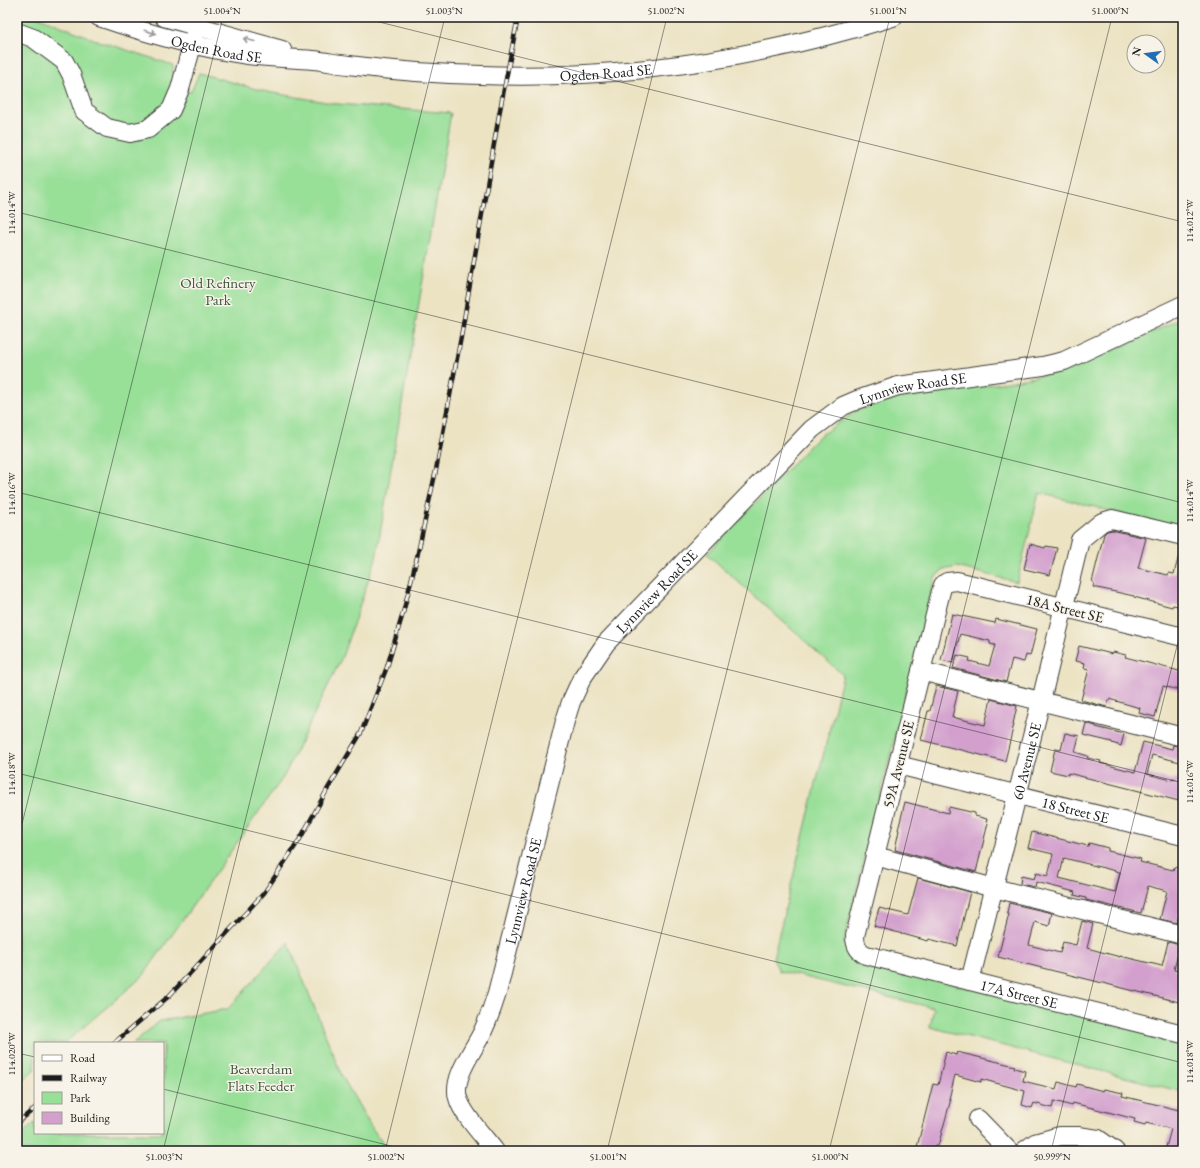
<svg xmlns="http://www.w3.org/2000/svg" width="1200" height="1168" font-family="'EB Garamond',serif">
	<style>
		.green { fill: #98df98; stroke: #5a7e5a }
		.building { fill: #d3a0ce; fill-rule: evenodd }
		.lines { fill: none; stroke-linecap: round; stroke-linejoin: round }
		.minor-casing { stroke: #3b3a35; stroke-width: 20 }
		.minor { stroke: #fff; stroke-width: 18 }
		.rail-casing { stroke: #1c1c1c; stroke-width: 4.5 }
		.rail { stroke: #f7f3e8; stroke-width: 3; stroke-dasharray: 9; stroke-linecap: butt }
		.oneway { stroke: #999 }
		.ticks { fill: none; stroke: #1c1c1c; stroke-width: 1; stroke-opacity: 0.45 }
		.labels { text-anchor: middle; dominant-baseline: central; stroke-width: 3; stroke-linejoin: round; paint-order: stroke }
		.street-label { font-size: 15px; fill: #1c1c1c; stroke: #f7f3e8 }
		.park-label { font-size: 15px; fill: #415641; stroke: #f7f3e8 }
		.neatline { fill: none; stroke: #1c1c1c; stroke-width: 1.5 }
		.ticks-label { font-size: 10px; text-anchor: middle; fill: #1c1c1c }
	</style>
	<rect width="100%" height="100%" fill="#f7f3e8"/>
	<filter id="ink" filterUnits="userSpaceOnUse"><feTurbulence type="fractalNoise" baseFrequency=".025" numOctaves="2"/><feDisplacementMap in="SourceGraphic" scale="8" xChannelSelector="R" yChannelSelector="G"/><feConvolveMatrix kernelMatrix="1 2 1 2 8 2 1 2 1" color-interpolation-filters="sRGB"/></filter>
	<filter id="wash" filterUnits="userSpaceOnUse"><feTurbulence type="fractalNoise" baseFrequency=".012" numOctaves="4" result="noise"/><feDisplacementMap in="SourceGraphic" scale="16" xChannelSelector="R" yChannelSelector="G"/><feGaussianBlur stdDeviation="0.9" result="paint"/><feColorMatrix in="noise" values="0 0 0 0 0 0 0 0 0 0 0 0 0 0 0 0 0 1.4 0 .05"/><feComposite in="paint" operator="in"/></filter>
	<g filter="url(#wash)">
		<rect width="100%" height="100%" fill="#ece3c3"/>
		<!-- green -->
		<g class="green">
			<polygon points="17,17 39,17 96,40 173,65 173,86 191,92 199,73 267,92 338,104 451,113 376,558 342,657 284,776 143,976 65,1043 35,1043 35,1069 17,1084"/>
			<polygon points="1183,318 1183,529 1039,493 1017,582 957,567 943,570 935,577 847,928 844,942 848,954 857,960 1183,1042 1183,1092 930,1027 934,1008 779,971 773,958 843,675 707,554 818,437 858,410 901,397 1008,382 1070,370"/>
			<polygon points="288,942 342,1076 370,1125 388,1151 17,1151 17,1138 35,1123 35,1133 163,1133 163,1043 133,1043 160,1021 228,1009"/>
		</g>
		<g id="blocks">
			<!-- building -->
			<g class="building">
				<polygon points="1112,530 1146,538 1138,568 1168,575 1169,573 1174,574 1179,555 1183,555 1183,607 1173,605 1172,607 1134,597 1134,596 1093,587 1094,583 1092,582 1104,534 1107,531"/>
				<polygon points="1030,544 1045,548 1046,546 1057,548 1050,575 1024,569"/>
				<polygon points="952,614 995,623 996,619 1037,629 1030,656 1026,655 1024,662 1012,659 1006,682 953,668 957,655 970,658 969,661 989,666 995,645 990,644 990,641 960,634 953,663 941,660"/>
				<polygon points="1079,646 1112,654 1113,652 1126,655 1125,657 1183,672 1183,691 1163,686 1155,717 1139,713 1140,708 1109,699 1107,707 1081,700 1089,669 1084,668 1085,663 1075,661"/>
				<polygon points="936,686 958,691 952,717 985,725 991,699 1017,706 1013,724 1014,724 1005,761 921,740 928,711 930,711"/>
				<polygon points="1086,723 1096,726 1096,727 1124,734 1121,746 1112,743 1112,742 1083,735"/>
				<polygon points="1065,733 1079,736 1075,752 1088,756 1087,758 1101,761 1100,763 1135,772 1143,742 1172,749 1173,745 1183,747 1180,762 1152,755 1147,774 1172,780 1172,778 1183,781 1183,802 1068,773 1068,775 1050,771 1055,749 1061,750"/>
				<polygon points="905,802 948,813 949,807 975,813 975,816 987,819 986,822 988,823 976,872 895,850 899,830 898,830"/>
				<path d="M 1032,832 L 1088,846 L 1089,843 L 1108,848 L 1108,851 L 1141,859 L 1140,862 L 1173,870 L 1174,867 L 1183,869 L 1183,899 L 1177,923 L 1160,919 L 1167,891 L 1148,886 L 1141,913 L 1086,900 L 1086,898 L 1074,895 L 1075,892 L 1036,882 L 1035,887 L 1020,884 L 1021,876 L 1034,879 L 1036,873 L 1048,876 L 1053,854 L 1028,848 ZM 1064,858 L 1120,872 L 1115,892 L 1059,878 Z"/>
				<polygon points="918,878 970,892 957,946 929,939 928,941 874,926 879,908 908,915"/>
				<polygon points="1009,903 1052,913 1049,926 1035,922 1029,945 1060,953 1063,942 1076,945 1082,921 1093,924 1087,948 1120,957 1120,956 1162,966 1168,942 1180,945 1174,970 1183,972 1183,1003 998,957 1009,914 1007,913"/>
				<polygon points="946,1052 956,1055 957,1052 1015,1066 1014,1068 1025,1071 1023,1081 1056,1089 1058,1082 1076,1087 1077,1084 1103,1091 1104,1089 1123,1093 1122,1096 1183,1111 1183,1151 1165,1151 1171,1129 1146,1123 1145,1125 1134,1122 1135,1119 1073,1103 1072,1106 1054,1101 1052,1108 1034,1103 1032,1108 1022,1105 1025,1091 981,1079 981,1082 955,1075 949,1099 951,1099 938,1146 935,1145 934,1151 916,1151 933,1084 938,1085"/>
			</g>
		</g>
	</g>
	<g filter="url(#ink)">
		<use href="#blocks" fill-opacity="0" stroke="#3b3a35" stroke-width="1"/>
		<g class="lines">
			<defs>
				<g id="minor">
					<path id="s1" d="M 99,17 C 146,33 198,48 248,55 C 269,58 291,58 313,60 C 325,61 337,64 349,65 C 393,71 438,74 482,75 C 621,80 761,58 893,17"/>
					<polyline points="164,17 282,50"/>
					<polyline points="17,32 33,38 64,61 71,74 84,111 107,128 130,133 148,129 171,110 180,89 197,27"/>
					<path id="s2" d="M 1183,637 L 957,581 L 947,582 L 943,585 L 941,591 L 855,936 C 855,946 858,951 866,955 L 1183,1034"/>
					<polyline points="921,671 1183,737"/>
					<path id="s3" d="M 898,765 L 1183,836"/>
					<polyline points="875,856 994,888 1183,935"/>
					<path id="s4" d="M 970,981 L 1041,701 L 1080,540 L 1102,522 L 1112,519 L 1183,536"/>
					<polyline points="978,1119 1009,1151"/>
					<path id="s5" d="M 495,1151 C 485,1138 462,1114 458,1098 C 452,1078 473,1051 482,1033 C 488,1020 493,1006 497,993 L 565,721 L 571,702 L 582,678 L 606,643 L 812,429 L 843,406 L 857,400 L 898,386 L 1043,366 L 1064,361 L 1183,305"/>
					<polyline points="1024,1151 1035,1143 1060,1136 1078,1136 1098,1139 1115,1151"/>
				</g>
			</defs>
			<!-- minor casing -->
			<use href="#minor" class="minor-casing"/>
			<!-- minor -->
			<use href="#minor" class="minor"/>
			<defs>
				<g id="rail">
					<polyline points="114,1043 169,996 264,893 300,839 327,790 361,733 387,667 403,613 417,557 436,470 461,337 499,115 518,17"/>
					<polyline points="17,1123 35,1108"/>
				</g>
			</defs>
			<!-- rail casing -->
			<use href="#rail" class="rail-casing"/>
			<!-- rail -->
			<use href="#rail" class="rail"/>
		</g>
		<!-- one-way arrows -->
		<defs><path id="oneway-shaft" d="M-6 0H5M1.5-3L5.5 0L1.5 3" fill="none" stroke-width="1.6" stroke-linecap="round" stroke-linejoin="round"/></defs>
		<g class="oneway">
			<use href="#oneway-shaft" transform="translate(150 32) rotate(16)"/>
			<use href="#oneway-shaft" transform="translate(249 40) rotate(-165)"/>
		</g>
	</g>
	<!-- ticks -->
	<path class="ticks" d="M 359,17 L 1183,222M 17,212 L 1183,503M 17,492 L 1183,783M 17,773 L 1183,1063M 17,844 L 223,17M 17,1053 L 35,1057M 163,1089 L 411,1151M 163,1151 L 445,17M 385,1151 L 667,17M 607,1151 L 890,17M 829,1151 L 1112,17M 1051,1151 L 1183,622"/>
	<g class="labels">
		<!-- street labels -->
		<g class="street-label">
			<text stroke="none"><textPath href="#s1" startOffset="122">Ogden Road SE</textPath></text>
			<text stroke="none"><textPath href="#s1" startOffset="513">Ogden Road SE</textPath></text>
			<text stroke="none"><textPath href="#s5" startOffset="956">Lynnview Road SE</textPath></text>
			<text stroke="none"><textPath href="#s5" startOffset="620">Lynnview Road SE</textPath></text>
			<text transform="translate(1065 608) rotate(14)">18A Street SE</text>
			<text stroke="none"><textPath href="#s4" startOffset="227">60 Avenue SE</textPath></text>
			<text transform="translate(898 764) rotate(-76)">59A Avenue SE</text>
			<text stroke="none"><textPath href="#s3" startOffset="183">18 Street SE</textPath></text>
			<text stroke="none"><textPath href="#s5" startOffset="284">Lynnview Road SE</textPath></text>
			<text stroke="none"><textPath href="#s2" startOffset="791">17A Street SE</textPath></text>
		</g>
		<!-- park labels -->
		<g class="park-label">
			<text x="218" y="282">Old Refinery<tspan x="218" dy="17">Park</tspan></text>
			<text x="261" y="1068">Beaverdam<tspan x="261" dy="17">Flats Feeder</tspan></text>
		</g>
	</g>
	<!-- margin -->
	<rect width="1200" height="1168" fill="none" stroke="#f7f3e8" stroke-width="44"/>
	<!-- legend -->
	<rect x="34" y="1042" width="130" height="92" fill="#f7f3e8" stroke="#9f9d96"/>
	<rect x="42" y="1055" width="20" height="6" fill="#ffffff" stroke="#9f9d96"/>
	<text x="70" y="1062" font-size="12" fill="#1c1c1c">Road</text>
	<rect x="42" y="1075" width="20" height="6" fill="#1c1c1c" stroke="#9f9d96"/>
	<text x="70" y="1082" font-size="12" fill="#1c1c1c">Railway</text>
	<rect x="42" y="1092" width="20" height="12" fill="#98df98" stroke="#9f9d96"/>
	<text x="70" y="1102" font-size="12" fill="#1c1c1c">Park</text>
	<rect x="42" y="1112" width="20" height="12" fill="#d3a0ce" stroke="#9f9d96"/>
	<text x="70" y="1122" font-size="12" fill="#1c1c1c">Building</text>
	<!-- north arrow -->
	<g transform="translate(1146 54) rotate(284)"><circle r="19" fill="#f7f3e8" stroke="#9f9d96"/>
	<path d="M0-3L7 15L0 10L-7 15Z" fill="#1f6fb2"/>
	<text y="-6" font-size="11" font-weight="bold" text-anchor="middle" fill="#1c1c1c">N</text>
	</g>
	<rect x="22" y="22" width="1156" height="1124" class="neatline"/>
	<g class="ticks-label">
		<text x="222" y="14">51.004°N</text>
		<text x="444" y="14">51.003°N</text>
		<text x="666" y="14">51.002°N</text>
		<text x="888" y="14">51.001°N</text>
		<text x="1110" y="14">51.000°N</text>
		<text transform="translate(11 213) rotate(-90)" y="4">114.014°W</text>
		<text transform="translate(1189 221) rotate(-90)" y="4">114.012°W</text>
		<text transform="translate(11 494) rotate(-90)" y="4">114.016°W</text>
		<text transform="translate(1189 501) rotate(-90)" y="4">114.014°W</text>
		<text transform="translate(11 774) rotate(-90)" y="4">114.018°W</text>
		<text transform="translate(1189 782) rotate(-90)" y="4">114.016°W</text>
		<text transform="translate(11 1054) rotate(-90)" y="4">114.020°W</text>
		<text transform="translate(1189 1062) rotate(-90)" y="4">114.018°W</text>
		<text x="164" y="1160">51.003°N</text>
		<text x="386" y="1160">51.002°N</text>
		<text x="608" y="1160">51.001°N</text>
		<text x="830" y="1160">51.000°N</text>
		<text x="1052" y="1160">50.999°N</text>
	</g>
</svg>
